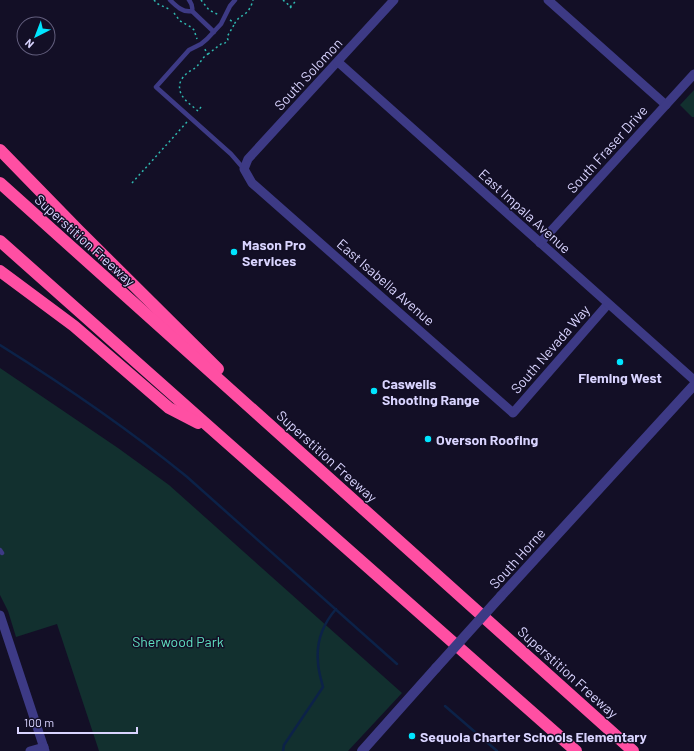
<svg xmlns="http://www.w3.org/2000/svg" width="694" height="751" font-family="Barlow,sans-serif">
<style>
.green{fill:#12302f}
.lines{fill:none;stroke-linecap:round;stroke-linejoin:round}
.stream{stroke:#0c2248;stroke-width:2.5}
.path{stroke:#2fb8b0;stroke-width:1.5;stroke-dasharray:2 3;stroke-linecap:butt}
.service{stroke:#3d3a85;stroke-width:4.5}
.minor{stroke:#3d3a85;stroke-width:9}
.tertiary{stroke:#3d3a85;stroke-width:10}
.motorway{stroke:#ff4fa3;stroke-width:12}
.tertiary-bridge{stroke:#3d3a85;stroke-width:10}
.poi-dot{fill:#00e5ff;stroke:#130f26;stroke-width:1.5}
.labels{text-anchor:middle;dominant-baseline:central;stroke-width:3;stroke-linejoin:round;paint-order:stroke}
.street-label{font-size:14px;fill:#d9d4ff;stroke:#130f26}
.poi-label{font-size:14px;font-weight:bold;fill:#d9d4ff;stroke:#130f26;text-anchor:start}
.park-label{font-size:14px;fill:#5fe0c0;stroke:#130f26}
</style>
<rect width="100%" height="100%" fill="#130f26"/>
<g class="green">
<polygon points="694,90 694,117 692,117 680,105"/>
<polygon points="0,368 118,448 169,485 402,693 348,751 99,751 57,624 16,637 8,611 0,595"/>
</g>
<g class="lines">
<g class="stream">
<path d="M0,345C64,385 127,428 186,476L397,664"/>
<polyline points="445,706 497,751"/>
<path d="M283,751L284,745L323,687C321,679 318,670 318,662C316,642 323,624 336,609"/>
</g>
<g class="path">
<polyline points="154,0 158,4 171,10"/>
<polyline points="201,0 209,10 219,15"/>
<polyline points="283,0 291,7 289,10"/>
<polyline points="290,7 297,0"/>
<polyline points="174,13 180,21 191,27 194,30 197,39"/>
<path d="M230,20L235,23C238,17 243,16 247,12C250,9 252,4 253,0"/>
<polyline points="208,54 221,44 224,44 228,40 227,37 235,23"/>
<path d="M201,107L198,111C189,103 177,96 180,83C181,80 183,77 185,75C188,72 192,70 195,68C201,63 202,57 208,54L204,48"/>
<polyline points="132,183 187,122"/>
</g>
<g class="service">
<path d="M170,0C176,6 183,13 192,11C193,7 192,4 189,0"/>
<polyline points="235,0 230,6 221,24 207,39 201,44 189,50 156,87 231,154 244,169"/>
<polyline points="192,11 214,32"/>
<polyline points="0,550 2,553"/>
</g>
<g class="minor">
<polyline points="394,0 248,159 244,169 252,183 513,413 608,304"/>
<polyline points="548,0 666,105"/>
<polyline points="338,62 694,380"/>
<polyline points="540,243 694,74"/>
<polyline points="0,615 45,751"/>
<polyline points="30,751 44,747"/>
</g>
<g class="tertiary">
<polyline points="501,596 694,385"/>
<polyline points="362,751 436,668"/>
</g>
<g class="motorway">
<polyline points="0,150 78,230 218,369"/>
<polyline points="0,183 633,751"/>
<polyline points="0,241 215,432 576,751"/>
<polyline points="0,271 74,326 169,408 198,423"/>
</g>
<polyline class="tertiary-bridge" points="436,668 501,596"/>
</g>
<g class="poi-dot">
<circle cx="234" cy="252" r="4"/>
<circle cx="620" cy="362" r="4"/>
<circle cx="374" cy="391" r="4"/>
<circle cx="428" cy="439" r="4"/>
<circle cx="412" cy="736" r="4"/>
</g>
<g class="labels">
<g class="street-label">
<text transform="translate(308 74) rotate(-47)">South Solomon</text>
<text transform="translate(607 149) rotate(-48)">South Fraser Drive</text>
<text transform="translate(525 211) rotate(42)">East Impala Avenue</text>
<text transform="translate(85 240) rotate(42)">Superstition Freeway</text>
<text transform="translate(386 282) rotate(41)">East Isabella Avenue</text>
<text transform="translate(550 349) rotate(-49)">South Nevada Way</text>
<text transform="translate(327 456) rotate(42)">Superstition Freeway</text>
<text transform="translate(517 558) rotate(-48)">South Horne</text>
<text transform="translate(568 672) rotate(42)">Superstition Freeway</text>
</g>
<g class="poi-label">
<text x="242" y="244">Mason Pro<tspan x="242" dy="16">Services</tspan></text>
<text x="620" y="377" text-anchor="middle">Fleming West</text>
<text x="382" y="383">Caswells<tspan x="382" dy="16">Shooting Range</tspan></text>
<text x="436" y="439">Overson Roofing</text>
<text x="420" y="736">Sequoia Charter Schools Elementary</text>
</g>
<g class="park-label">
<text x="178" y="641">Sherwood Park</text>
</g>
</g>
<g transform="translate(36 36) rotate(222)"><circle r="19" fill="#130f26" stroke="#625e7d"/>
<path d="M0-3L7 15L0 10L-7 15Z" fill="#00e5ff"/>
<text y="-6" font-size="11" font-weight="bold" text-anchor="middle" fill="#d9d4ff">N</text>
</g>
<path d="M18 727v6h119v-6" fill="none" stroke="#d9d4ff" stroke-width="2"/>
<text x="24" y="727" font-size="12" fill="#d9d4ff" stroke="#130f26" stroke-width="3" paint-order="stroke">100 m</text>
</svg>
